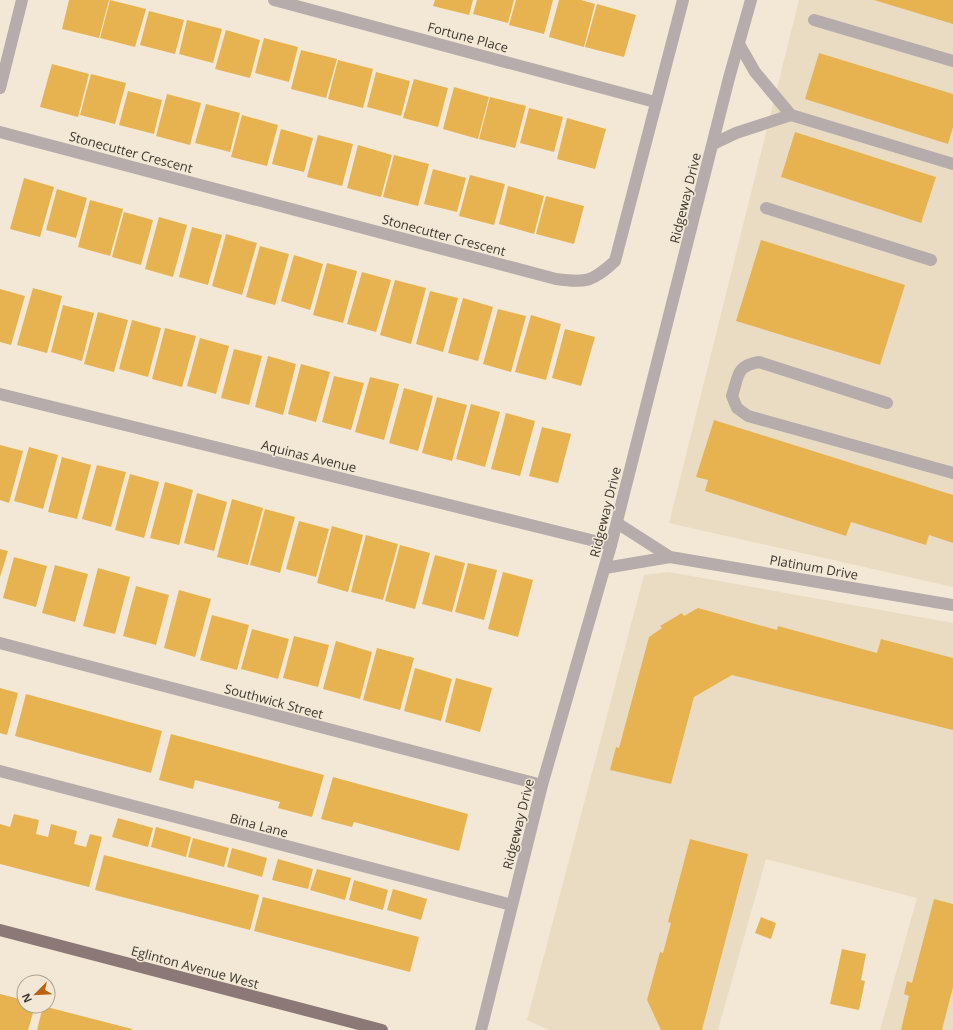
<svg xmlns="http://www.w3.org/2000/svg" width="953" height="1030" font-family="'Open Sans',sans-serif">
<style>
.built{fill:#eadcc3}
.building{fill:#e7b351}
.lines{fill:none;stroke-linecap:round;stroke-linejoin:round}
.minor{stroke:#b6acab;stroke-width:12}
.major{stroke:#8b7877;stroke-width:12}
.labels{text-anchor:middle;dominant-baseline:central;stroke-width:3;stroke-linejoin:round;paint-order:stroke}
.street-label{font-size:13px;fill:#3d3831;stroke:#f3e8d5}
</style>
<rect width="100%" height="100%" fill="#f3e8d5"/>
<g class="built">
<polygon points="799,0 953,0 953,587 669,523"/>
<polygon points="669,572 953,623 953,1030 880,1030 917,898 766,859 718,1030 548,1030 527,1020 644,575"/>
</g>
<g class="building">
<polygon points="69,0 109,0 99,38 62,29"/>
<polygon points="110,0 146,9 135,47 100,38"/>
<polygon points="435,0 473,0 469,15 433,6"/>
<polygon points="477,0 514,0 508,23 473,14"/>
<polygon points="516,0 553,0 544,34 509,25"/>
<polygon points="559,0 581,0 595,4 584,47 549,37"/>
<polygon points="874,0 953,0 953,24"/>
<polygon points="597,4 636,15 624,57 585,47"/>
<polygon points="149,11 184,20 175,54 140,45"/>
<polygon points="187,20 222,29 213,63 179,54"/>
<polygon points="226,30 260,40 250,78 215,69"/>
<polygon points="264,38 298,47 289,82 255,73"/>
<polygon points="301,50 337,59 326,98 291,89"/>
<polygon points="819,53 953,94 953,127 948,144 805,99"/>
<polygon points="338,60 373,69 363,108 328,99"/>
<polygon points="52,64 89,74 78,117 40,107"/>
<polygon points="376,72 410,81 401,116 367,107"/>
<polygon points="91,74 126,83 115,124 80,115"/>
<polygon points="414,79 448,88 438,127 403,118"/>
<polygon points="454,87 489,97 478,139 443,129"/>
<polygon points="128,91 162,100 154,134 119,125"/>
<polygon points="167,94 201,103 190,145 156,136"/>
<polygon points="490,97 526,106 515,148 479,139"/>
<polygon points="206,104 240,113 230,152 195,143"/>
<polygon points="529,108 563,117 554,152 520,143"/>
<polygon points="242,115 278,125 267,166 231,157"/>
<polygon points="567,118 606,129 595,169 557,159"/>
<polygon points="281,129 313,138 304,172 272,164"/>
<polygon points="795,132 936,177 921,223 781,177"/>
<polygon points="318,135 353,144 342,186 307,177"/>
<polygon points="358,145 392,155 381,197 347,188"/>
<polygon points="394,155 429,164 418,206 383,197"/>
<polygon points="433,169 466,178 457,212 424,204"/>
<polygon points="470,175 505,184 494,225 459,216"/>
<polygon points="24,178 54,187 40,237 10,229"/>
<polygon points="508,186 544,196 534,234 499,224"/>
<polygon points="57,189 87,198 76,238 46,230"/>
<polygon points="546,196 584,206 574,244 536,234"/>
<polygon points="90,200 123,209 110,256 78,247"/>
<polygon points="124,212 153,220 141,265 112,257"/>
<polygon points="159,217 187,225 173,277 145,269"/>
<polygon points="192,227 222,235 208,285 179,277"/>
<polygon points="226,234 257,243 242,295 212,286"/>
<polygon points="761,240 905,285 880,365 736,321"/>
<polygon points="260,246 289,254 275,305 246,297"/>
<polygon points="294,255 323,264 310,310 281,301"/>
<polygon points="327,263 357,271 343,323 313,315"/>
<polygon points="362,272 391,280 376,332 347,324"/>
<polygon points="395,280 426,288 411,344 380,335"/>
<polygon points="33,288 62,296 47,353 17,345"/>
<polygon points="0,289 25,296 11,345 0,342"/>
<polygon points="430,291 458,298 443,352 416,344"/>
<polygon points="463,298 493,307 478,361 448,353"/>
<polygon points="63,305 94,313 82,361 51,352"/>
<polygon points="498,309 526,316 511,372 483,364"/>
<polygon points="98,312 128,320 114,372 84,364"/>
<polygon points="531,315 561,324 546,380 515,372"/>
<polygon points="132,320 161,328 148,377 119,369"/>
<polygon points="165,328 196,336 182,387 152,379"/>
<polygon points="565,329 595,337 581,386 552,378"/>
<polygon points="200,338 229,346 216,394 187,386"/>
<polygon points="234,349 262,356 249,405 221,398"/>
<polygon points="268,356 296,364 283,415 255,407"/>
<polygon points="301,364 330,372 316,422 288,414"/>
<polygon points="334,376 364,383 351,430 322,422"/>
<polygon points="370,377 399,384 384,440 355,432"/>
<polygon points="404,388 433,396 418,451 389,443"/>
<polygon points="437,397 467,405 452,461 422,453"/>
<polygon points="471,404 500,412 485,467 456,459"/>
<polygon points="506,413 535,421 520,476 491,469"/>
<polygon points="714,420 953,495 953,543 929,535 926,545 851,522 846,536 705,491 708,480 696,477"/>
<polygon points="542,427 571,434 558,483 529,476"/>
<polygon points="0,445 23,451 9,503 0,500"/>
<polygon points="29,447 58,455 43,509 14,501"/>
<polygon points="62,457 91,465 77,519 48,512"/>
<polygon points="97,465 126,472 111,527 82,519"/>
<polygon points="130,474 159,482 144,538 115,530"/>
<polygon points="165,482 193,490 179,545 150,538"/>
<polygon points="197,493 227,502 214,551 184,543"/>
<polygon points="232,499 263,508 248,565 217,557"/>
<polygon points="265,509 295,517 280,573 250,565"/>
<polygon points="299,521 329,529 316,577 286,569"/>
<polygon points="332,526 363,535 348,592 317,583"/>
<polygon points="366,535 398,544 383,600 351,592"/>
<polygon points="400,545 430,553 415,609 385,601"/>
<polygon points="0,549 8,551 0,577"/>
<polygon points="435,555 465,563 452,612 422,604"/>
<polygon points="14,557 47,566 36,607 3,598"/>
<polygon points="468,563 497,570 484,620 455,612"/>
<polygon points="55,565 88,574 75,622 42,613"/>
<polygon points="98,568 130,577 115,634 83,626"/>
<polygon points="503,572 533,580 518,637 488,629"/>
<polygon points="136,586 169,595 156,645 123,636"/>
<polygon points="179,590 211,599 195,657 164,648"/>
<polygon points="698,608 777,630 778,626 877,653 881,639 953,658 953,730 732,675 694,697 671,784 610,770 616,747 619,748 649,637 662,628 660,626 682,613 684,616"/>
<polygon points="212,615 249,625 237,670 200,660"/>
<polygon points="252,629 289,639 278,679 241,669"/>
<polygon points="294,636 329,645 318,687 283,678"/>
<polygon points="336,641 372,652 360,699 323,689"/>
<polygon points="377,648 414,658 400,710 363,700"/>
<polygon points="415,668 452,679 441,721 404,711"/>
<polygon points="456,678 492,688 480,732 445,722"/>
<polygon points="0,688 18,693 7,735 0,733"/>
<polygon points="26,694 162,731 151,773 15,736"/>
<polygon points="171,734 324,775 312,817 278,808 280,802 195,780 193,789 159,780"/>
<polygon points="333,777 468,814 459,851 354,822 352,827 321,819"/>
<polygon points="14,814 39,820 36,834 48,837 51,824 77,831 74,844 86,847 90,834 102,837 89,887 0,864 0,824 10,827"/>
<polygon points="118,818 153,828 148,847 112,837"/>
<polygon points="156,827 191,837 186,857 151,847"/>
<polygon points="193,838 229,848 224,867 188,857"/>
<polygon points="690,839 748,854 702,1030 661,1030 647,1000 660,952 663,953 671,923 668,922"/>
<polygon points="232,848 267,858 262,877 227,867"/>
<polygon points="104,855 259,895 250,930 95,890"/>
<polygon points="278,859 313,869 308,889 272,880"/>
<polygon points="317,869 351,878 345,900 310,890"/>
<polygon points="354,880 388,890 383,910 349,900"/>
<polygon points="393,889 427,899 421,920 387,910"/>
<polygon points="263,897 419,937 410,972 254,931"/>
<polygon points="934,899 953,904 953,987 942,1030 901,1030 909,996 904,994 907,981 912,983"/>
<polygon points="761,917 776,923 771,939 755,933"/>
<polygon points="842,949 866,954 861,980 865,981 859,1010 830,1004"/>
<polygon points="0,994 24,1000 24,1006 35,1006 28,1030 0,1030"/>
<polygon points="43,1006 132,1029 132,1030 37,1030"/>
</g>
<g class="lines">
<g class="minor">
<polyline points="274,0 655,102"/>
<polyline points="814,20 953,61"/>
<polyline points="739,44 755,72 791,115 953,164"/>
<polyline points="0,88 22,0"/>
<path d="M0,132L556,279C587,283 592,282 615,261L683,0"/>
<polyline points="713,144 736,133 791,115"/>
<polyline points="766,208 931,260"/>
<polyline points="0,394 611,545"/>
<path d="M887,403L759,362C736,366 739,375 732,396L737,408L748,416L953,473"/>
<polyline points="617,523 670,557"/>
<polyline points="605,568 670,557 953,605"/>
<polyline points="0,643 542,785"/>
<polyline points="0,771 512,905"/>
<polyline points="481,1030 542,785 611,545 729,78 751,0"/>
</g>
<polyline class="major" points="0,930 382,1030"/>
</g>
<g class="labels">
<g class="street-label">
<text transform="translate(468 37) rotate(15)">Fortune Place</text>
<text transform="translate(131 152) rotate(15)">Stonecutter Crescent</text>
<text transform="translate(685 198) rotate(-76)">Ridgeway Drive</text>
<text transform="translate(444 235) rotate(15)">Stonecutter Crescent</text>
<text transform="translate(309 456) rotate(14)">Aquinas Avenue</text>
<text transform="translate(605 512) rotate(-76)">Ridgeway Drive</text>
<text transform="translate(814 567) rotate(10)">Platinum Drive</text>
<text transform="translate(274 701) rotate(15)">Southwick Street</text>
<text transform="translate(518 824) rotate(-76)">Ridgeway Drive</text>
<text transform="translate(259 825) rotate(15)">Bina Lane</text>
<text transform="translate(195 967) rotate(15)">Eglinton Avenue West</text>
</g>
</g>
<g transform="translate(36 994) rotate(246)"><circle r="19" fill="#f3e8d5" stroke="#aaa293"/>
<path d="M0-3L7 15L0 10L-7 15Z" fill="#be610f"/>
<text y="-6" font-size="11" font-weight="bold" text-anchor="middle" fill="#3d3831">N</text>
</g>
</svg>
